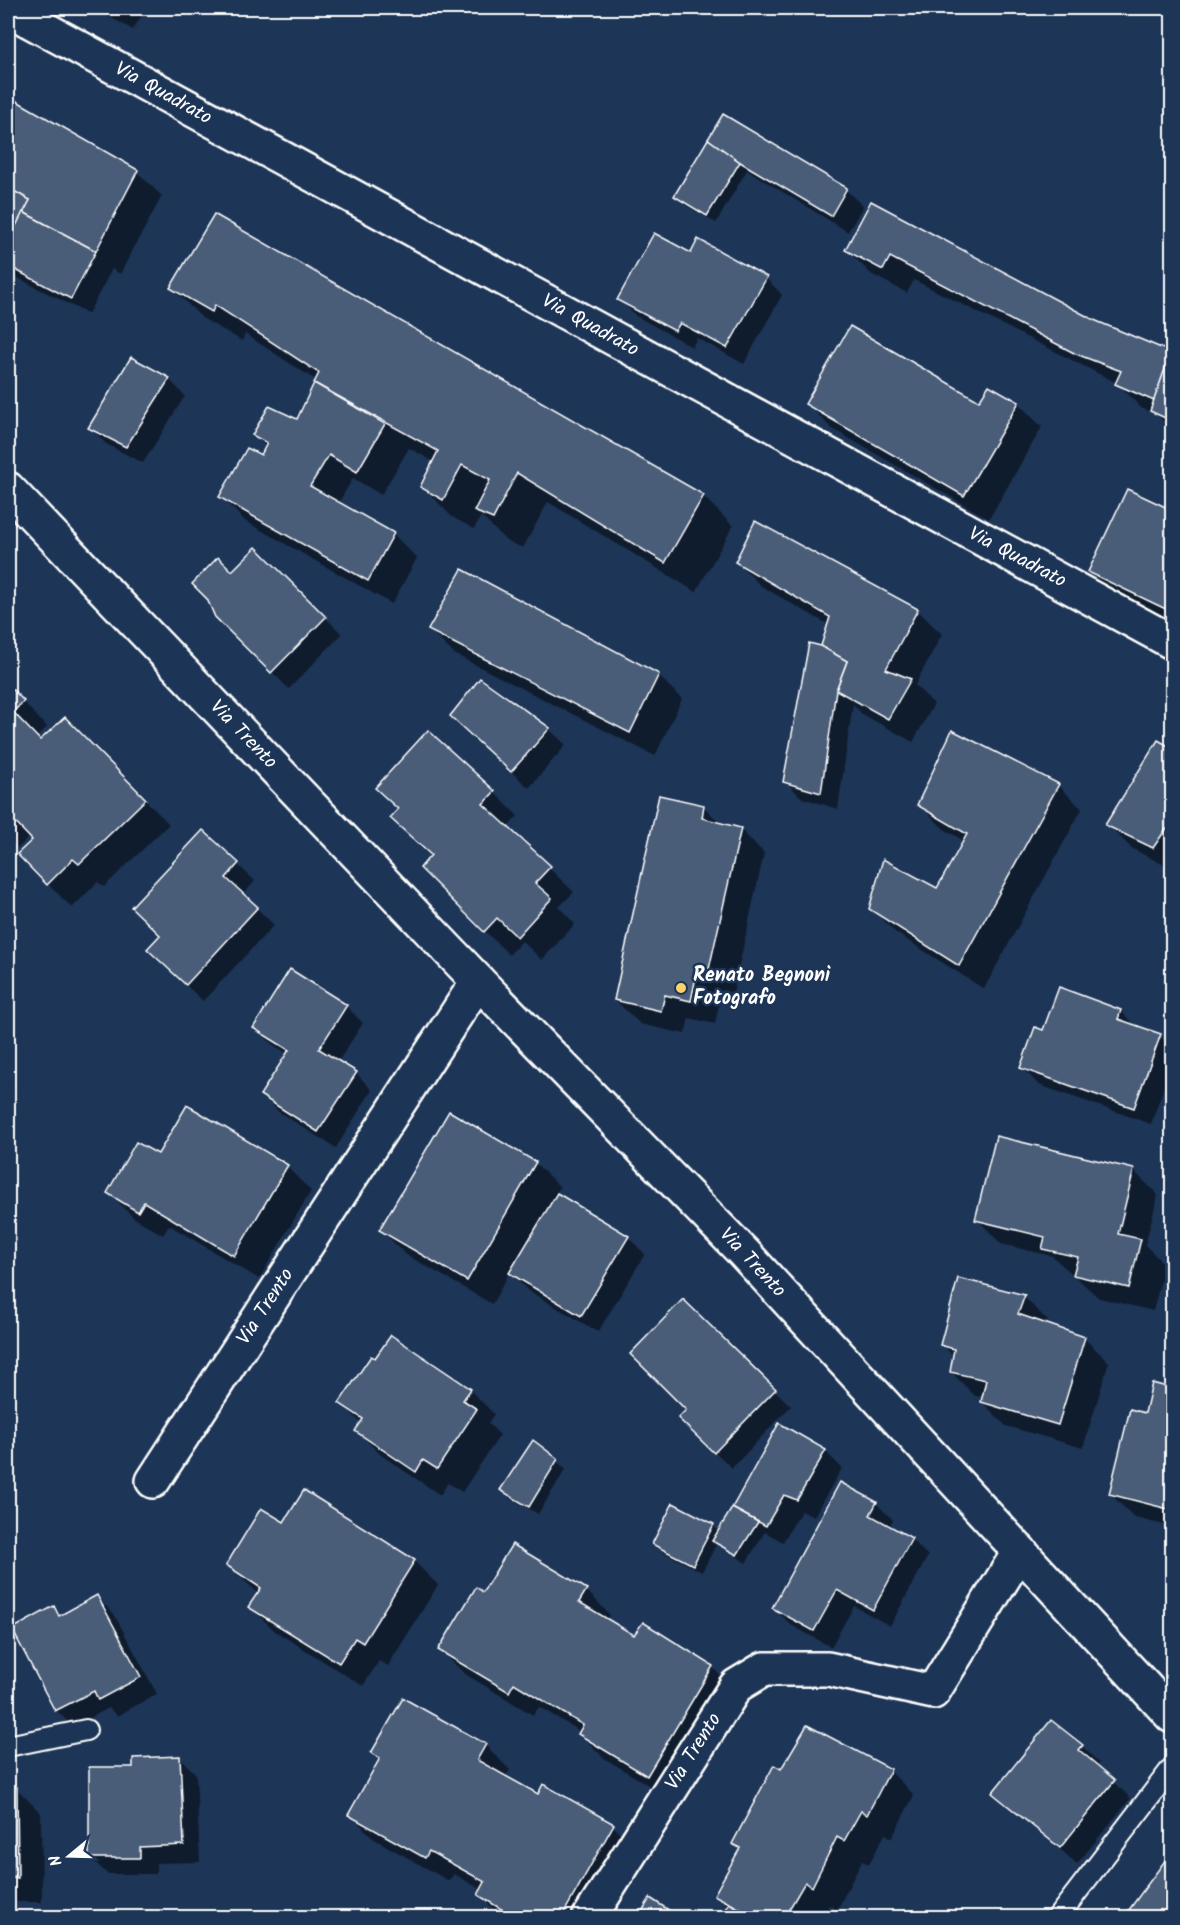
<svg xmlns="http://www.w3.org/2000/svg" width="1180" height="1925" font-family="Kalam,sans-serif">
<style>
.shadow{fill:#0007;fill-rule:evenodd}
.building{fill:#4a5d79;stroke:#fff;stroke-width:1.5}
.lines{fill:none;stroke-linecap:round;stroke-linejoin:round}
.service-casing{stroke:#fff;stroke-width:24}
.minor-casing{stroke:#fff;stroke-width:38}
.tertiary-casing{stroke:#fff;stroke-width:38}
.service{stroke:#1d3557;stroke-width:20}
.minor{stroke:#1d3557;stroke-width:33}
.tertiary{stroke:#1d3557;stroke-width:33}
.poi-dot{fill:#ffd166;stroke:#1d3557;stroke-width:2}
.labels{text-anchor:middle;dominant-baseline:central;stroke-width:5;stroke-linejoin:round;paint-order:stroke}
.street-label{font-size:20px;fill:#fff;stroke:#1d3557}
.poi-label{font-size:20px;font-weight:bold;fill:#fff;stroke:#1d3557;text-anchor:start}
</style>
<rect width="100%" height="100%" fill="#1d3557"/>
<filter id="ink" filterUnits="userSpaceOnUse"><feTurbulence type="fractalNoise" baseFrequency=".0167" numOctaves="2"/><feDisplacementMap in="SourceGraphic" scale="12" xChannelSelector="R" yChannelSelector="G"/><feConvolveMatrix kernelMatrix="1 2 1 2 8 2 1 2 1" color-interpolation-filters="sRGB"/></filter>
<g filter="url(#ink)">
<g class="shadow">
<polygon points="94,8 146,8 133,30"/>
<polygon points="8,97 137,172 162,196 120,274 112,269 88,314 16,277 8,268"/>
<polygon points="723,116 846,190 863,206 848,232 747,170 716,223 684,204 676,196"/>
<polygon points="872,203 1094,322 1172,354 1172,429 1156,414 1141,408 1117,383 914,280 907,293 871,274 847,250"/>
<polygon points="214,216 703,496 733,526 696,592 548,502 523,548 506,541 481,516 474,529 452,517 422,486 434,462 409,448 381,495 353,478 338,504 393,534 417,558 392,604 245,521 221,497 262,457 266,447 254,435 297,421 317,381 245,334 242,341 202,318 172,288"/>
<polygon points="691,255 766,278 782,295 744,364 697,338 692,347 636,316 619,299"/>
<polygon points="169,379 185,396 143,463 106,444 90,427"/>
<polygon points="807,403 1018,403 1042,427 989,519 831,428"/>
<polygon points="1127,491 1172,512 1172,624 1114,596 1090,572"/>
<polygon points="256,549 342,634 289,689 217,617 232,573"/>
<polygon points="737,562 917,610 942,634 915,685 934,704 913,742 862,714 853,704 838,809 802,798 785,781 829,625 761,586"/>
<polygon points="430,630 658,675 682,699 655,756 454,654"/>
<polygon points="8,686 47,727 36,738 40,742 89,743 169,824 104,887 98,882 72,908 48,884 34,840 30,836 18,848 8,837"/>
<polygon points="549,729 566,745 529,788 469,733"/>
<polygon points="1158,742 1172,750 1172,869 1131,848 1107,824"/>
<polygon points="1058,785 1082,809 984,989 896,933 871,908 937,890 964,841 944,829 919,804"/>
<polygon points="494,792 518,816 507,828 574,892 559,907 575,924 542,960 522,941 509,955 422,868 432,856 392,818"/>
<polygon points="703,806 721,824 740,829 764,853 733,993 722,990 715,1024 689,1018 685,1034 640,1024 615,1000"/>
<polygon points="203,832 255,881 243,895 274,925 203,1001 165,966 162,936"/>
<polygon points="346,1006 363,1023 338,1062 356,1073 372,1090 336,1148 279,1112 262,1095 288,1054 272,1044 255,1028"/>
<polygon points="1121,1011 1137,1028 1160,1036 1172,1048 1172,1064 1151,1124 1039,1085 1022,1068 1044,1032"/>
<polygon points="8,1056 16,1097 8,1099"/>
<polygon points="997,1137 1134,1171 1158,1195 1145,1245 1165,1265 1153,1311 1099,1298 1052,1256 1001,1244 977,1219"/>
<polygon points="158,1156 287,1167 311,1191 259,1279 169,1225 163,1235 133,1217 109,1193"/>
<polygon points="535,1163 560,1187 556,1194 628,1237 645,1254 598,1332 527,1290 510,1272 492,1304 405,1254 381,1230"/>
<polygon points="1024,1297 1048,1321 1047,1325 1084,1338 1109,1362 1083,1448 1006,1426 982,1402 983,1397 975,1396 951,1372 954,1357 942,1344"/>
<polygon points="683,1301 791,1406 732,1468 697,1435 688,1410"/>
<polygon points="1172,1373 1172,1527 1135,1518 1110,1494 1146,1415 1169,1389"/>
<polygon points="470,1390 494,1414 488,1423 500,1435 462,1492 448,1483 440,1495 381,1455 357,1431 362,1424 341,1403"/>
<polygon points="780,1426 825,1451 842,1468 814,1516 801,1511 783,1542 765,1532 746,1563 717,1543 702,1572 663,1552 654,1544 713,1525 719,1532"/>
<polygon points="533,1442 566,1469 538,1514 510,1498 501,1489"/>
<path d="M876,1503L893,1520L889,1527L911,1539L928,1556L890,1626L854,1606L831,1647L791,1625L774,1608ZM873,1507H876L868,1522Z"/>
<polygon points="285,1524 414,1561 438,1585 388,1666 379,1661 363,1686 275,1631 250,1607 259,1594 227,1565"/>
<polygon points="586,1590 610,1615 607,1620 635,1637 712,1667 736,1691 671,1799 604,1758 580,1734 581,1732 539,1707 533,1715 465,1674 440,1650"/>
<polygon points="97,1597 114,1614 157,1694 117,1716 109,1708 73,1727 56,1710 54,1608 62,1616"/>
<polygon points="403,1700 485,1745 510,1770 505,1777 538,1796 613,1826 637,1850 599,1918 502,1918 480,1895 482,1890 454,1874 449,1881 374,1839 350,1814 381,1760 373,1753"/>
<polygon points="1052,1722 1082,1746 1099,1763 1096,1767 1131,1798 1077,1864 994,1792"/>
<polygon points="179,1757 196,1774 200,1862 156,1863 156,1874 107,1874 90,1857 134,1769"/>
<polygon points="782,1771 890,1771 914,1795 892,1838 885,1834 869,1864 862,1861 837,1910 829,1905 822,1918 723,1918 729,1907 716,1894 741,1851 733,1843"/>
<polygon points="8,1789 17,1789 41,1813 42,1902 8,1902"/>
<polygon points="1172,1853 1172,1918 1125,1918"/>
</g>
<g class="building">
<polygon points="8,96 138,170 96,251 23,212 30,200 8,188"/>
<polygon points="723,114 847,188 831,216 740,162 708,139"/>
<polygon points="708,139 740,162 707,216 674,196"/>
<polygon points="8,188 30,200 8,242"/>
<polygon points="871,201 1094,320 1171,352 1154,401 1115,384 1121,371 1076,354 890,257 883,270 845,250"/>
<polygon points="23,212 96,251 71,299 8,266 8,242"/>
<polygon points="214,214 704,495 665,563 517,473 493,519 474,511 490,480 462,465 443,500 420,487 438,451 314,383 319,373 215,305 212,312 170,288"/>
<polygon points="654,233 691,253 698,239 767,277 727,348 680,323 675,331 617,300"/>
<polygon points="850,326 979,401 989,385 1019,402 964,496 805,404"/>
<polygon points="1171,352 1172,352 1172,421 1150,411"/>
<polygon points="131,357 170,378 126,447 88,428"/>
<polygon points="314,383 385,424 357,472 329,455 310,486 394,533 368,581 219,497 247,448 261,455 267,443 252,435 269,406 297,419"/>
<polygon points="1127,489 1172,510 1172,612 1088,572"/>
<polygon points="755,521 918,609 886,669 911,679 888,719 836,690 847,661 821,646 830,617 735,562"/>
<polygon points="256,547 326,617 271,673 215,617 207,599 192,584 218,557 232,571"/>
<polygon points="462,569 659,674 630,733 428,630"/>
<polygon points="809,643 821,646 847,661 836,690 821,793 783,782"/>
<polygon points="480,678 550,728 511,772 450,716"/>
<polygon points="8,685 24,701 13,712 40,740 65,717 146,799 79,864 73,859 47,885 17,854 32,840 8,815"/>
<polygon points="428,730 495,791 483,804 551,866 535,883 552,898 517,937 497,918 484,932 420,868 431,855 390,818 398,809 375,788"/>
<polygon points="952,730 1059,784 959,966 869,909 883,859 937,888 967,834 917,805"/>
<polygon points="1158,740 1172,748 1172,833 1166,829 1153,848 1105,825"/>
<polygon points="659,795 704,805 702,818 741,828 709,969 698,967 691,1001 665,995 661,1011 614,1000"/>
<polygon points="203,830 239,863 226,878 258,907 186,985 147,949 160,935 131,907"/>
<polygon points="290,969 347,1005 319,1049 357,1072 318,1132 260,1095 289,1050 253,1028"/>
<polygon points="1059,987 1121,1010 1118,1019 1161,1034 1134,1108 1020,1068 1035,1027 1043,1030"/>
<polygon points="187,1105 288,1165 234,1256 144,1202 138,1212 107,1193 136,1142 158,1154"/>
<polygon points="449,1111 536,1162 467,1281 379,1230"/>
<polygon points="996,1136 1134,1169 1118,1234 1141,1239 1129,1288 1073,1275 1078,1257 1042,1249 1045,1237 975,1220"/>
<polygon points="557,1193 629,1236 581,1316 509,1273"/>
<polygon points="958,1278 1025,1295 1018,1314 1085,1337 1058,1425 981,1402 986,1380 950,1372 954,1349 940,1345"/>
<polygon points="683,1299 776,1389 714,1453 678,1418 686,1410 630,1354"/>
<polygon points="391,1335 471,1389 463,1400 477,1409 437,1469 423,1460 416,1472 355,1431 363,1419 339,1403 371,1356 375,1358"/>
<polygon points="1172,1370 1172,1510 1109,1494 1130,1409 1145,1413 1152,1383 1167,1387"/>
<polygon points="779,1423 826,1450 797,1500 784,1495 766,1526 732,1508"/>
<polygon points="533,1440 558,1459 529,1507 500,1490"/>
<polygon points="840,1482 877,1502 870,1515 912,1538 873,1610 837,1590 814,1631 772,1608"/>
<polygon points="304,1490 415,1560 363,1643 355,1638 339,1663 248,1607 261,1588 226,1565 261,1508 284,1522"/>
<polygon points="673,1503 714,1524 693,1565 652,1544"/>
<polygon points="732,1508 758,1522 737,1555 712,1541"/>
<polygon points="512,1544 587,1589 579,1602 634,1635 643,1622 713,1666 647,1776 578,1734 583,1725 514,1683 509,1692 438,1650 476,1587 483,1592"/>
<polygon points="97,1595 141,1677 98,1700 94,1691 55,1711 12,1629 54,1606 59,1616"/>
<polygon points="403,1698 486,1744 477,1760 538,1794 543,1784 614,1824 561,1918 516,1918 478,1895 485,1882 429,1851 425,1858 348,1815 380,1758 371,1753"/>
<polygon points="1051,1720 1083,1745 1079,1750 1115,1780 1060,1848 992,1793"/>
<polygon points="807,1725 891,1769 867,1815 861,1811 844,1841 837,1837 812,1887 805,1882 784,1918 757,1918 714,1895 740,1848 732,1844 774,1765 781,1769"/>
<polygon points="180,1756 184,1845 140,1847 140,1858 89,1858 89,1767 133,1767 133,1758"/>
<polygon points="8,1787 17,1787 18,1878 8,1878"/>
<polygon points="1172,1851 1172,1918 1123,1918"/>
<polygon points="650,1898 681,1918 638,1918"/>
<polygon points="729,1903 757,1918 722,1918"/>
</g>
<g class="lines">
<defs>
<g id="service">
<polyline points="8,1746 86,1730"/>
<polyline points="1057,1918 1172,1768"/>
</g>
<g id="minor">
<polyline points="153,1481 478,981"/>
<polyline points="589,1918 736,1686 764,1669 828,1669 933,1692 1020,1551"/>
</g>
<g id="tertiary">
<polyline points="8,9 1172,642"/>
<polyline points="8,489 478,981 744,1253 1172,1716"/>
</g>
</defs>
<use href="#service" class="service-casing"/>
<use href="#minor" class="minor-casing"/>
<use href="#tertiary" class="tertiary-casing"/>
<use href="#service" class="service"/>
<use href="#minor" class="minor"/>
<use href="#tertiary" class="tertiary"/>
</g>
</g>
<circle class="poi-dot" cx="681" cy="988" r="6"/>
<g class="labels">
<g class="street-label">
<text transform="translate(163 94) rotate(29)">Via Quadrato</text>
<text transform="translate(590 326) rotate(29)">Via Quadrato</text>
<text transform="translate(1017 558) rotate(28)">Via Quadrato</text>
<text transform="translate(243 735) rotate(46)">Via Trento</text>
<text transform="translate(752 1263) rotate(47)">Via Trento</text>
<text transform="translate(266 1307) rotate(-57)">Via Trento</text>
<text transform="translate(694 1752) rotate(-58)">Via Trento</text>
</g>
<g class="poi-label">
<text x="693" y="976">Renato Begnoni<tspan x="693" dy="23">Fotografo</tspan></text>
</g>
</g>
<rect width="1180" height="1925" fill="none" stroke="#1d3557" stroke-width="30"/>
<rect x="15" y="15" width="1150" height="1895" fill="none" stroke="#fff" stroke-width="2" filter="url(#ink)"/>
<g transform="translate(69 1856) rotate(251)" stroke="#1d3557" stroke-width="4.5" paint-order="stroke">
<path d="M0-4.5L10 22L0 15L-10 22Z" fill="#ffffff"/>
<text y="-9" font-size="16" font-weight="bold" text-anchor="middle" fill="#ffffff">N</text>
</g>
</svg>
